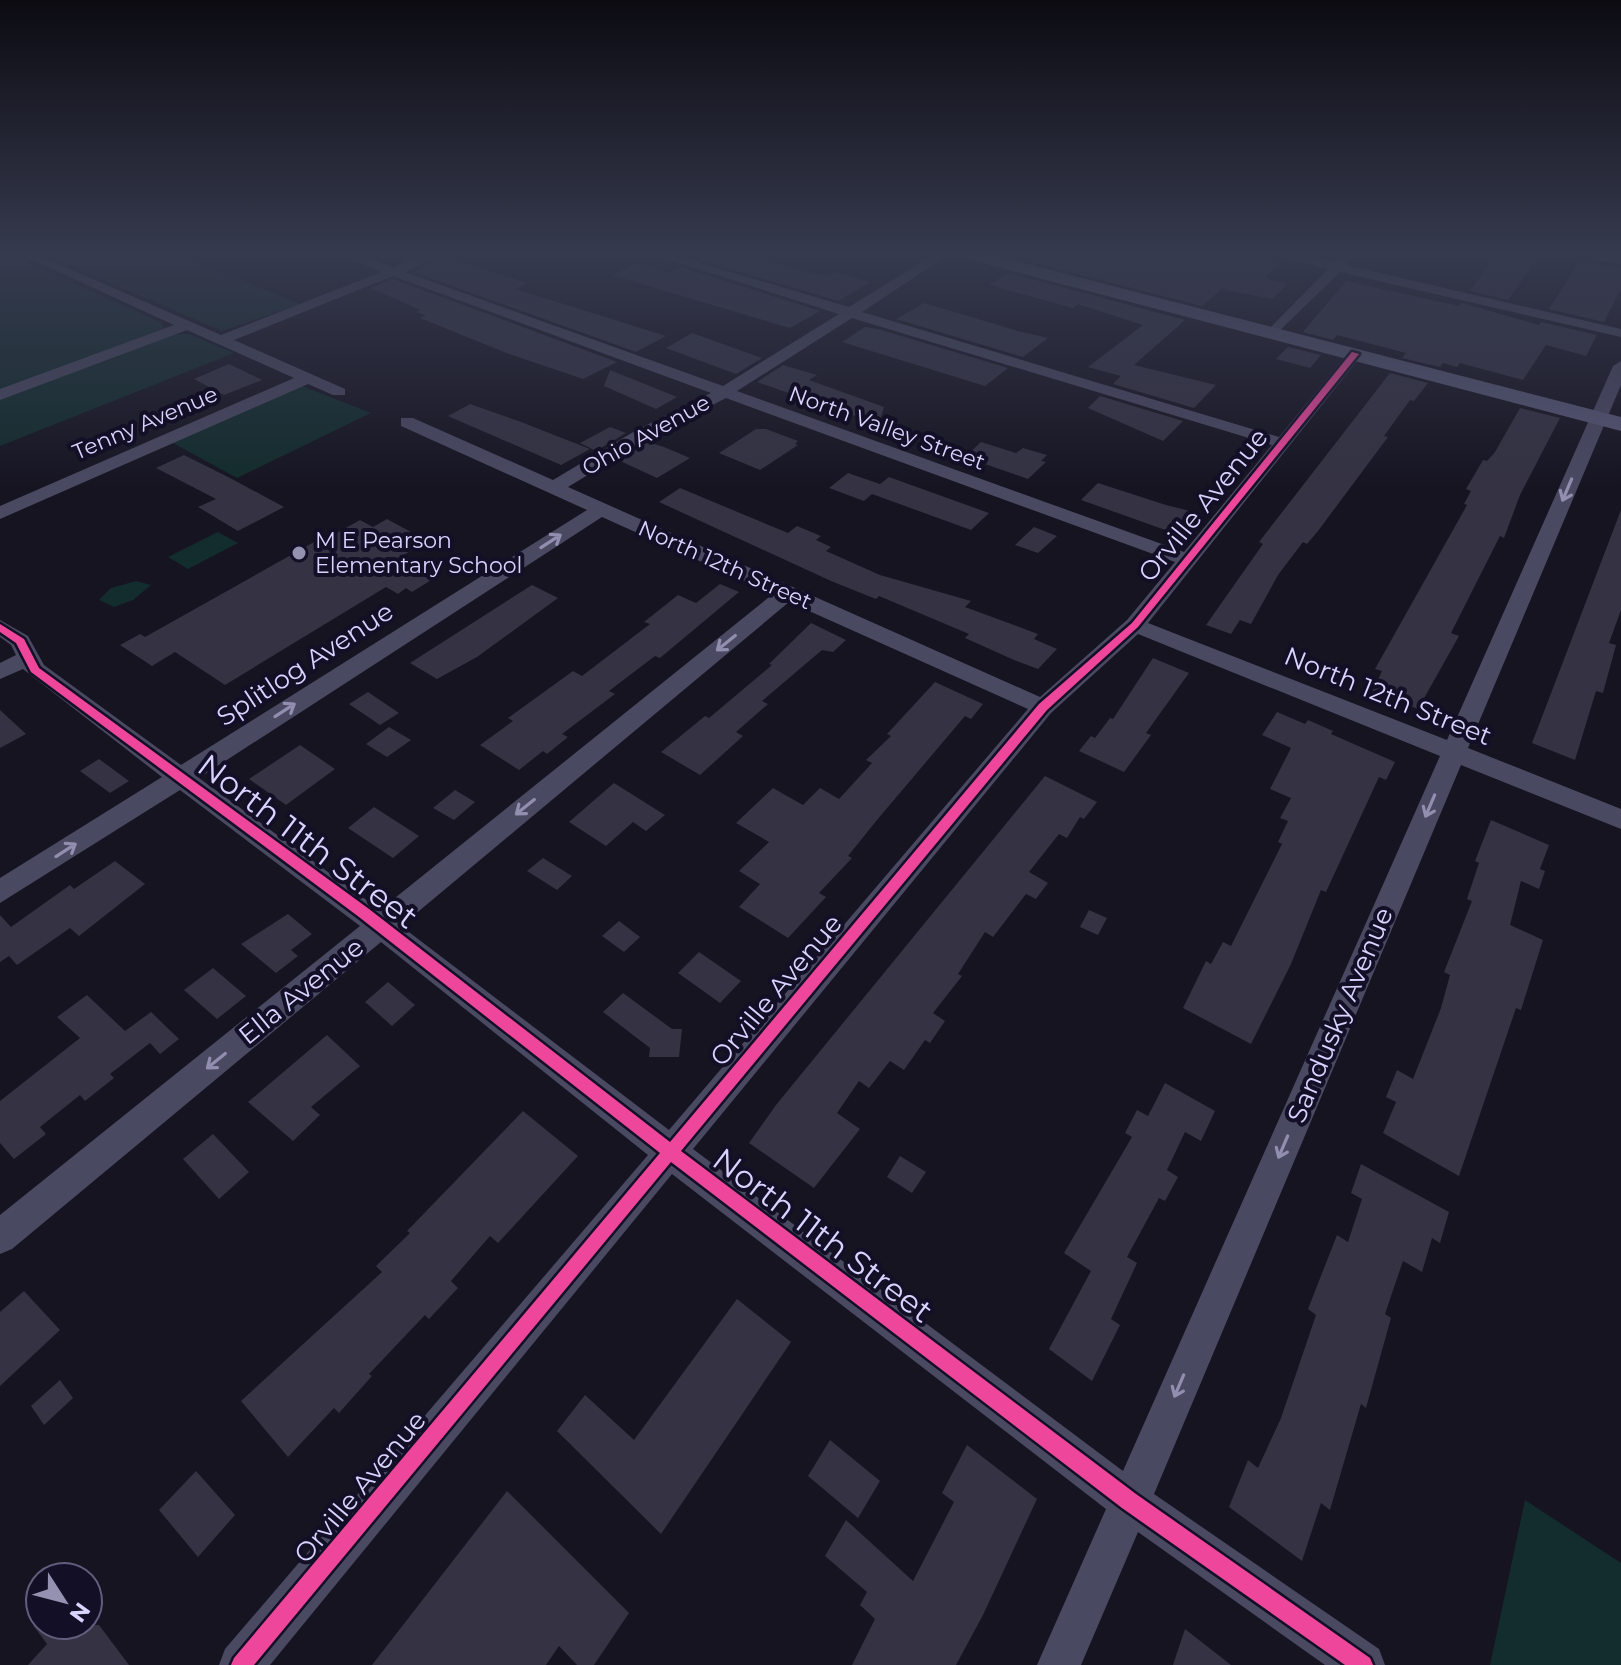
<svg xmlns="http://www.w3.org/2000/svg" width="1621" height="1665" font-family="Montserrat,sans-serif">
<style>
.green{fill:#132c2d}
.building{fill:#343243}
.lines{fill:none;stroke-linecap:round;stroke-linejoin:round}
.street{fill:#4a4962;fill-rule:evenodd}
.secondary{fill:#575674;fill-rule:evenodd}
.cycleway-casing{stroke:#130f26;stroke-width:5}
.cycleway{fill:#ed469a;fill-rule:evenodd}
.oneway{stroke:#928eb0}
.poi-dot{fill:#9591b1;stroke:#130f26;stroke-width:3}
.labels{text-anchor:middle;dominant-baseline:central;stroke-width:8;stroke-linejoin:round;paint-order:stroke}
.far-street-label{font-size:22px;fill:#d9d4ff;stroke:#130f26}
.far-poi-label{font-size:22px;fill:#d9d4ff;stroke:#130f26;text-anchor:start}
.street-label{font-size:26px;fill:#d9d4ff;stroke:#130f26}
.near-street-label{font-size:32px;fill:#d9d4ff;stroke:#130f26}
</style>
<rect width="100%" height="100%" fill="#161421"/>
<g class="green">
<polygon points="11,255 162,323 163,329 0,392 0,256"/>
<polygon points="46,255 178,255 300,304 222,331"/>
<polygon points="173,334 188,334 234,353 0,446 0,399"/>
<polygon points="302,386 371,413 237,478 173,443"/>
<polygon points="218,532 238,543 188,569 168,557"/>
<polygon points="136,581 151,585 133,600 114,607 99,600 111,588"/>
<polygon points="1525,1500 1621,1563 1621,1665 1490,1665"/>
</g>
<g class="building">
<polygon points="706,255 745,255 806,272 827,276 835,272 870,282 838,301 697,259"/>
<polygon points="1037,255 1237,255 1279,264 1264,278 1288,284 1272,299 1222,289 1202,306 1027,261"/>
<polygon points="1515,256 1536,260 1508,300 1470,291 1493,259 1510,263"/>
<polygon points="443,257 528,283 515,289 666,336 636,352 413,272"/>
<polygon points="1580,261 1621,269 1621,289 1604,322 1549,309"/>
<polygon points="637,263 668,273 681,267 820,311 790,328 612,275"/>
<polygon points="1008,273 1185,320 1134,365 1216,385 1194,408 1113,384 1121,376 1088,367 1143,325 1078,304 1073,308 989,285"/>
<polygon points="393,279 617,362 583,379 509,354 420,318 426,315 416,312 421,310 370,288"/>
<polygon points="1346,281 1459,306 1461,303 1539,325 1541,322 1597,335 1586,356 1546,345 1523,380 1460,363 1457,367 1443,363 1440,367 1402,358 1406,353 1337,335 1333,340 1303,332"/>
<polygon points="924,303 1018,331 1048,338 1023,357 896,319"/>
<polygon points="865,327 878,329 1008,368 985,386 842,342"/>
<polygon points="692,333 762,358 736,374 666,348"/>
<polygon points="1288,347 1321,355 1310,368 1276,359"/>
<polygon points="229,364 262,380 224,395 194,379"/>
<polygon points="783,365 817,375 809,380 884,407 879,424 757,382"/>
<polygon points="610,370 677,397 656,409 604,386"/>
<polygon points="1390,373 1428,383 1414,401 1410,400 1384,436 1388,437 1318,531 1307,544 1303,542 1278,575 1251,624 1240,620 1231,634 1206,625 1263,544 1259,542"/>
<polygon points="1100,396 1183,421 1163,441 1088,408"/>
<polygon points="470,404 521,422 590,449 561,465 448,416"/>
<polygon points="1520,408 1560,418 1520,495 1504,538 1500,536 1451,633 1459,636 1418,709 1372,692 1382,671 1375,669 1467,505 1464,504 1471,491 1466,489 1483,460 1487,461 1495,452"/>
<polygon points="610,427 626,433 596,451 580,443"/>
<polygon points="756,429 766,429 798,441 795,444 798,445 760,470 719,453"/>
<polygon points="648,442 664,447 690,458 657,478 618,460"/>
<polygon points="981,442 1016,453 1023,448 1047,455 1041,461 1046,462 1028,479 965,457"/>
<polygon points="184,455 232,479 284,507 238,531 198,507 216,499 156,468"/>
<polygon points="848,473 880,484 889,477 989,513 971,530 872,494 864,501 829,488"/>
<polygon points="1098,483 1166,505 1190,511 1171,532 1081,500"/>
<polygon points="680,488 788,533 797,526 821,536 816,540 831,547 826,551 880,575 971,601 965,607 1038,634 1034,639 1057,649 1038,669 1014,660 965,638 969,634 879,596 876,599 831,581 659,502"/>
<polygon points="1621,510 1621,610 1609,643 1616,645 1603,693 1596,691 1575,760 1532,743"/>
<polygon points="387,519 411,532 397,540 414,549 400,557 436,577 412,592 406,588 398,594 386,587 225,685 175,652 152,666 120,645 140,634 145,637 323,537 326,539 360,520 373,527"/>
<polygon points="1034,527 1057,536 1038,553 1015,545"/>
<polygon points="720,584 739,592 660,658 655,656 609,691 615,694 562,734 568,737 547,754 543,751 519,770 480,745 513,721 508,718 573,671 582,676 650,624 644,622 678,595 696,603"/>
<polygon points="532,585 558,598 477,657 437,679 410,663"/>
<polygon points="811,623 846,640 833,652 822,650 762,701 768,704 736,732 743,736 700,775 661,752 705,716 709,718 772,665 769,664"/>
<polygon points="1153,658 1189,673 1146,733 1151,735 1124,772 1079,751 1091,736 1095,738 1110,718 1113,719"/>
<polygon points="935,682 983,704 971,719 965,716 877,820 848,856 852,858 819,893 826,897 788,938 739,907 760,884 739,871 769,842 736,823 773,788 803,805 820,788 839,799 872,763 866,760 891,736 887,734"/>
<polygon points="368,692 399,713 380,725 349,704"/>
<polygon points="0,710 26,734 0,748"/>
<polygon points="1277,712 1305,724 1308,720 1333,731 1331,734 1395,762 1386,780 1379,777 1326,892 1321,890 1291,964 1251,1044 1183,1008 1206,961 1211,964 1223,942 1231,946 1282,844 1278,842 1288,821 1280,818 1291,798 1270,789 1291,748 1262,735"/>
<polygon points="389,727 411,740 387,757 366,744"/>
<polygon points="300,745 335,769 286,805 249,779"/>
<polygon points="99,759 129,781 110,793 80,771"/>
<polygon points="1045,776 1097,802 1084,819 1080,817 1067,838 1059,834 1029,872 1048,883 1036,899 1026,894 993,937 985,932 958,974 962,976 933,1013 945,1021 930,1043 925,1040 904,1070 890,1061 869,1088 859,1081 837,1113 860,1129 814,1188 749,1143 776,1105"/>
<polygon points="614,783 665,815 646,831 633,822 606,846 569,822"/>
<polygon points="455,790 475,802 454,820 433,808"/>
<polygon points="374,807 419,836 393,858 348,828"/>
<polygon points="1491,820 1549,845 1540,869 1545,871 1539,889 1521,881 1510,925 1543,940 1521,1010 1516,1008 1459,1176 1383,1133 1396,1102 1386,1097 1397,1070 1413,1079 1441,1008 1450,975 1444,972 1472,901 1467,899 1479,863 1475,861"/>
<polygon points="543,858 572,876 557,890 527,871"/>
<polygon points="115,861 145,884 79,936 70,928 17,965 9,956 0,962 0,915 11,927 70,885 74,889"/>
<polygon points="1089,910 1107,918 1098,935 1080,927"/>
<polygon points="288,914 312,934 291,950 298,956 276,973 241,944"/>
<polygon points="619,921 640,937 624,952 602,936"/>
<polygon points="699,952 741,981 720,1003 678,973"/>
<polygon points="213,968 246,996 217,1019 184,990"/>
<polygon points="388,982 415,1005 392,1026 365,1002"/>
<polygon points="623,993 672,1029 682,1029 679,1057 649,1057 650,1048 603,1012"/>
<polygon points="87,995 125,1031 151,1012 179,1039 160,1054 150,1043 110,1074 114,1078 85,1101 80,1095 40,1127 46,1134 14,1159 0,1143 0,1101 80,1038 57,1017"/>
<polygon points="327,1035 360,1066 311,1107 320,1115 293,1141 248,1102"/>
<polygon points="1165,1083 1215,1111 1201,1141 1185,1132 1167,1170 1178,1177 1165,1201 1159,1198 1127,1257 1137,1263 1111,1319 1120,1325 1092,1381 1049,1349 1091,1271 1064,1253 1132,1137 1125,1133 1137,1110 1148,1116"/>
<polygon points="523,1111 578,1156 498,1243 490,1236 451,1281 458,1288 429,1319 425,1315 369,1374 372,1376 339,1413 334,1408 288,1457 241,1401 382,1272 376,1266 410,1233 407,1231"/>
<polygon points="213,1134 249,1172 219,1199 183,1159"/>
<polygon points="900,1156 926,1172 912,1193 887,1177"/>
<polygon points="1361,1164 1449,1212 1440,1243 1432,1238 1422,1272 1403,1261 1385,1314 1391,1318 1366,1408 1361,1404 1330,1510 1321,1503 1302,1561 1229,1507 1248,1460 1258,1468 1281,1418 1316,1315 1308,1309 1337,1235 1348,1242 1362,1199 1351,1193"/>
<polygon points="24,1291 60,1330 0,1386 0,1312"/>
<polygon points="737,1299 791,1342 661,1534 557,1431 585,1395 634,1440"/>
<polygon points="60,1380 73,1398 44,1425 31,1406"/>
<polygon points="830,1440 880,1481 858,1518 808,1476"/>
<polygon points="967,1445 1037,1499 983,1615 956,1665 852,1665 875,1619 860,1605 867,1592 825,1556 846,1520 913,1581 954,1502 942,1493"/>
<polygon points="196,1471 235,1515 198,1557 159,1510"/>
<polygon points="507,1491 629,1613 594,1665 577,1665 559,1646 546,1665 372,1665"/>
<polygon points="33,1625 99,1625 129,1665 28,1665 47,1644"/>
<polygon points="1185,1629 1231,1665 1173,1665"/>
</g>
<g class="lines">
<g class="street">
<path d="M22,255H38L221,335L381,272L341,255H359L393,267L424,255H441L405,272L723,386L839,314L654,255H673L849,307L933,255H948L862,312L1279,437L1350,351H1360V357L1148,623L1447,740L1613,366L1621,361V385L1468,748L1621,809V829L1461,765L1154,1494L1379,1649L1385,1665H1325L1138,1532L1081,1665H1037L1106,1509L672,1174L270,1665H219L225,1649L648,1155L381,942L12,1249L0,1254V1215L360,926L180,790L0,903V878L162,777L23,669L0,679V663L16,655L11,645L0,637V620L28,636L44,665L181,765L587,510L401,426V418H413L553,480L635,431L711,393L393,276L234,340L345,389V395H333L308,384L0,519V506L294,378L187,330L0,400V389L174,325ZM852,318L1272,445L1184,552L737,391ZM726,398L1175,562L1127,620L1040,697L568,487L647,439ZM602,517L773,594L380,910L199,778ZM789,602L1028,709L669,1130L401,926ZM1138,634L1440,756L1123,1471L693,1149L1051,713Z"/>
<polygon points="1277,255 1300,255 1334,263 1342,255 1352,255 1346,265 1621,329 1621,337 1340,272 1274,336 1267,332 1269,329 1328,269"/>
<polygon points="1589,255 1621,256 1621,264 1591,258"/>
</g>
<polygon class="secondary" points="964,255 993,255 1621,417 1621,431 967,259"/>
<defs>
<polygon id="cycleway" points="1352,352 1359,354 1138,627 1047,710 681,1151 1136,1494 1370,1658 1373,1665 1345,1665 1122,1508 671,1162 254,1665 231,1665 234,1658 660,1153 359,917 31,672 16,643 0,632 0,624 24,639 39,668 369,909 670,1142 1039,704 1132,623"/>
</defs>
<use href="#cycleway" class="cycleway-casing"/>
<use href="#cycleway" class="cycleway"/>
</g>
<defs><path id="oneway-shaft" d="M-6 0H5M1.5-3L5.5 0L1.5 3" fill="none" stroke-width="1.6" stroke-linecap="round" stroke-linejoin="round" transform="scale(2)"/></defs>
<g class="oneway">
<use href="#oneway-shaft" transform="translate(1567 490) rotate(113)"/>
<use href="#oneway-shaft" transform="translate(551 541) rotate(-33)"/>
<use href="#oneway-shaft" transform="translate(726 643) rotate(141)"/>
<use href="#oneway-shaft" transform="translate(285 710) rotate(-33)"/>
<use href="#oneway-shaft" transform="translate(1430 806) rotate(113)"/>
<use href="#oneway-shaft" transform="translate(525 807) rotate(141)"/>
<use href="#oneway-shaft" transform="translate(66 850) rotate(-33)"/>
<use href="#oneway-shaft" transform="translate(216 1061) rotate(141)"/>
<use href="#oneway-shaft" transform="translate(1283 1147) rotate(113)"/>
<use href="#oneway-shaft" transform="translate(1179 1386) rotate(113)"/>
</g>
<linearGradient id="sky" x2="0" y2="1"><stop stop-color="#0c0b12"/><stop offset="0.52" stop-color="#363a4e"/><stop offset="1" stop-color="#363a4e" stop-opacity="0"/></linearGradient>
<rect width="1621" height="488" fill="url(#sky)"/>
<circle class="poi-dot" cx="299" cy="553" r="8"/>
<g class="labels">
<g class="far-street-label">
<text transform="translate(145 423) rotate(-23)">Tenny Avenue</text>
<text transform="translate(887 428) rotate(20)">North Valley Street</text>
<text transform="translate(646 435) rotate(-29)">Ohio Avenue</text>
<text transform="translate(725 565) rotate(24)">North 12th Street</text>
</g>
<g class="far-poi-label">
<text x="315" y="540">M E Pearson<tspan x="315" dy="25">Elementary School</tspan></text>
</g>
<g class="street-label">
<text transform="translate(1203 505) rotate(-51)">Orville Avenue</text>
<text transform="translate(305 664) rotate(-33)">Splitlog Avenue</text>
<text transform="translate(1388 696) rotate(22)">North 12th Street</text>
<text transform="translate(776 990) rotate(-50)">Orville Avenue</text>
<text transform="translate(301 991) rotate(-39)">Ella Avenue</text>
<text transform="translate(1340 1015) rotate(-67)">Sandusky Avenue</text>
<text transform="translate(360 1487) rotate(-50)">Orville Avenue</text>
</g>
<g class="near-street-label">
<text transform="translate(308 841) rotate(37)">North 11th Street</text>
<text transform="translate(823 1235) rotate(37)">North 11th Street</text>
</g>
</g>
<g transform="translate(64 1601) rotate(126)"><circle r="38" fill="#130f26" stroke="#625e7d" stroke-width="2"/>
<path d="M0-6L14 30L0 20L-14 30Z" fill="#9591b1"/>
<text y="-12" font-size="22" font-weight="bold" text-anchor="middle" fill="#d9d4ff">N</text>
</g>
</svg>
